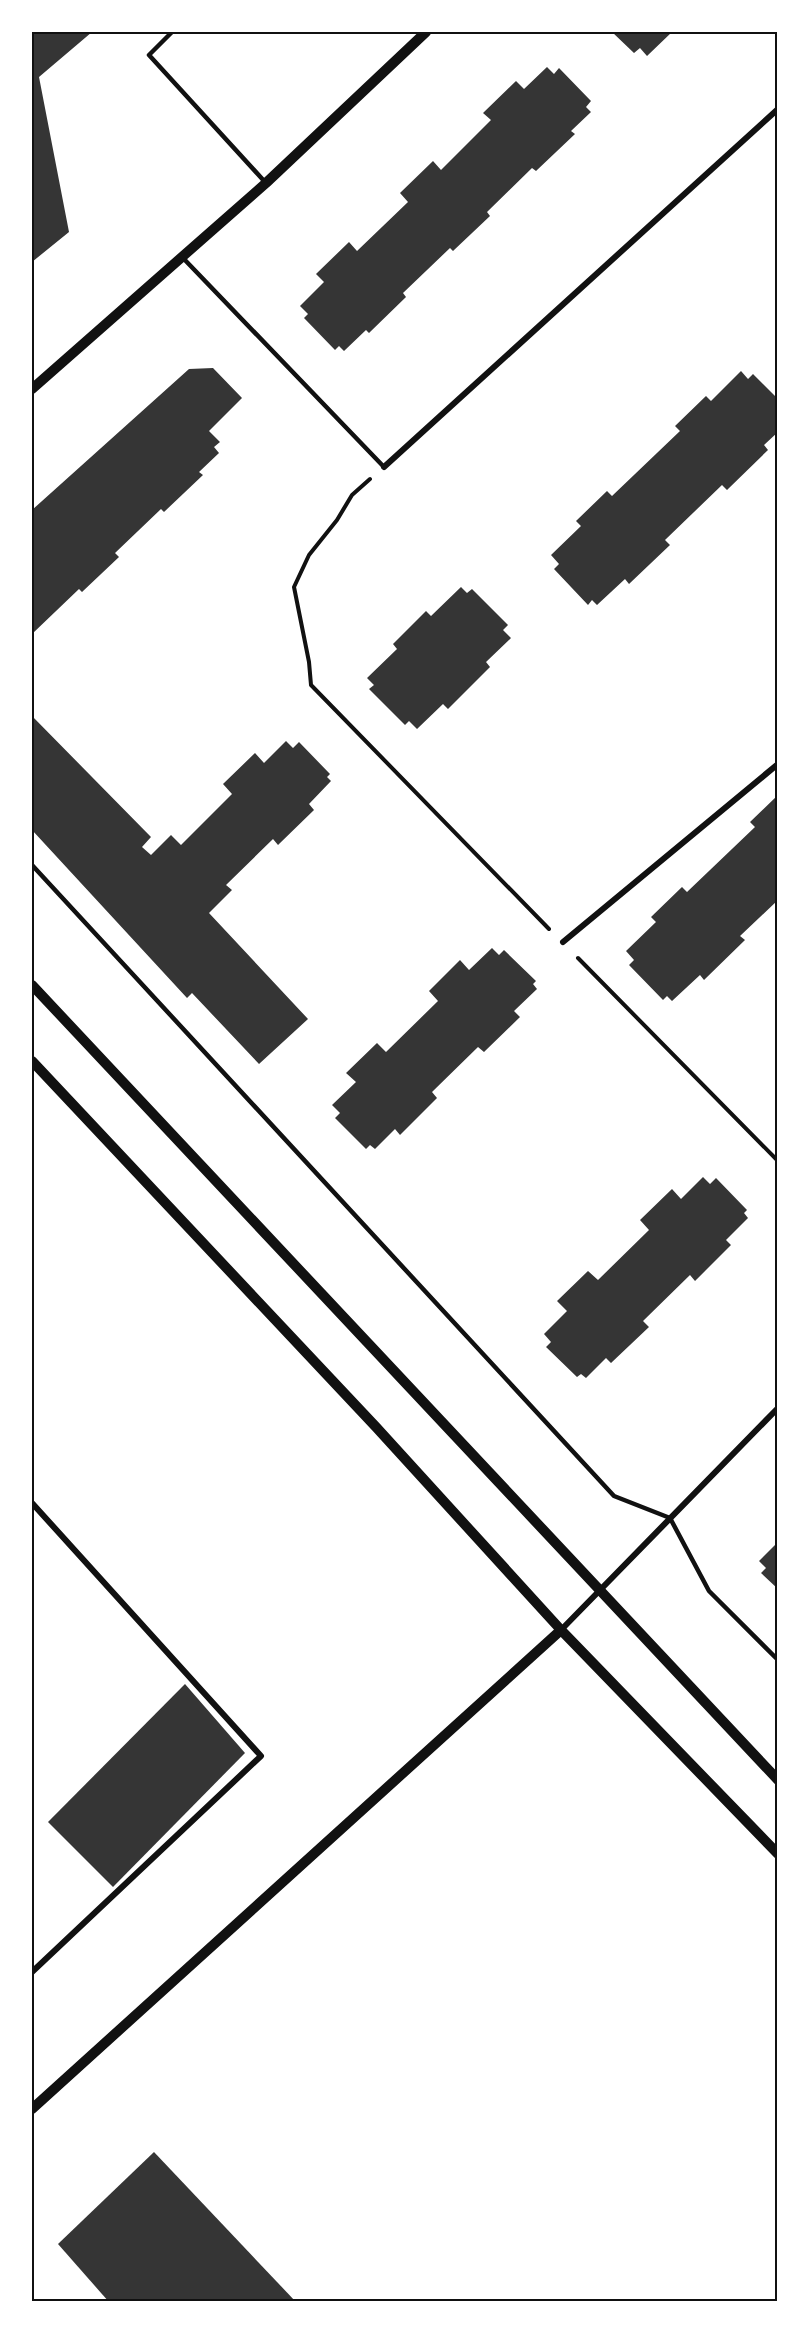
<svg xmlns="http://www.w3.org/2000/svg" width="809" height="2333" font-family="Helvetica,sans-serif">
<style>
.building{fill:#353535}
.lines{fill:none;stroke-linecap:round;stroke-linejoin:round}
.path{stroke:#111;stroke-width:4}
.service{stroke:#111;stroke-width:4.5}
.minor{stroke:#111;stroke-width:6}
.tertiary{stroke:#111;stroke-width:10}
.neatline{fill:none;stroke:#111;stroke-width:2}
</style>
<rect width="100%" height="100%" fill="#fff"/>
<g class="building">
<polygon points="32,32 92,32 39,77 69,232 32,262"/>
<polygon points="612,32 672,32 647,56 640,48 634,53"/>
<polygon points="547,67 554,74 559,68 591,101 586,107 591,112 571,131 575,134 536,171 532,168 487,212 490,216 453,251 450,248 403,293 406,297 369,333 366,330 344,351 339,346 335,350 304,318 308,314 300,306 324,282 316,274 349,242 357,251 408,202 400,193 433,161 441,170 491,120 483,113 516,81 524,89"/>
<polygon points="213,368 242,398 209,431 220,442 214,447 219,453 199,472 203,475 164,512 161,509 115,553 119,557 82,592 79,589 32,634 32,510 189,369"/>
<polygon points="741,371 748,379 753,374 778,399 778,432 764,445 768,450 727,490 722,485 665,540 670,545 629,584 625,579 597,605 592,600 588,605 554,569 559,564 551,555 581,526 576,521 607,491 612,496 680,431 675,426 706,396 711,401"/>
<polygon points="461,587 467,593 472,589 508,625 503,630 511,638 486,662 490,667 448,709 443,704 417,729 409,721 405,725 369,689 374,685 367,678 397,649 393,644 426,611 431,616"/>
<polygon points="32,716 151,837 142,847 151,855 171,835 181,845 232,794 223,784 255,753 264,763 286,741 293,748 299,742 330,774 327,777 331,781 309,804 314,810 278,845 273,839 226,885 232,890 209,913 308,1019 259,1064 192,993 187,998 32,830"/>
<polygon points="778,795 778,900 740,936 745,940 704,980 700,975 672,1001 667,996 663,1000 629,965 634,960 626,951 656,922 651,917 682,887 687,892 755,827 750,822"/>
<polygon points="492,948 499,955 504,950 536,981 533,984 537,989 514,1011 520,1017 484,1052 478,1047 432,1092 437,1098 400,1135 395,1129 375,1149 370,1145 366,1149 335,1118 340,1113 332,1105 356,1082 346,1073 377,1043 386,1052 438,1001 429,991 460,960 469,970"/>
<polygon points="703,1177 710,1184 716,1178 747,1210 744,1213 748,1218 726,1240 731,1245 695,1281 690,1275 643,1321 649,1327 611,1363 606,1358 586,1378 581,1374 577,1377 546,1347 551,1342 544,1334 567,1311 557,1301 588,1271 598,1280 649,1230 640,1220 672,1189 681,1199"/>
<polygon points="778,1542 778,1589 761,1573 766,1568 759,1561"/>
<polygon points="185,1684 245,1753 113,1887 48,1822"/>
<polygon points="154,2152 296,2302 109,2302 58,2244"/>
</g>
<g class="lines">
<g class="path">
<polyline points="370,479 352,495 337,520 309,555 294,587 309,662 311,685 549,929"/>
<polyline points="578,958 778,1161"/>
</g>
<g class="service">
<polyline points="172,32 149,55 265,182"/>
<polyline points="183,258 384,467"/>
<polyline points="32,865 614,1496 670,1518 709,1591 778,1660"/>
</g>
<g class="minor">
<polyline points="384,467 778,109"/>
<polyline points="563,942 778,764"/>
<polyline points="32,1503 261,1756 32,1972"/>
<polyline points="561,1630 778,1408"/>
</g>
<g class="tertiary">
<polyline points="32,389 266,183 426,32"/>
<polyline points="32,985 778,1780"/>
<polyline points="32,1061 376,1427 561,1630 778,1854"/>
<polyline points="32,2109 561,1630"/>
</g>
</g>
<rect width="809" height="2333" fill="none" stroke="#ffffff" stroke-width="66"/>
<rect x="33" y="33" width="743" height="2267" class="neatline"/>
</svg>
